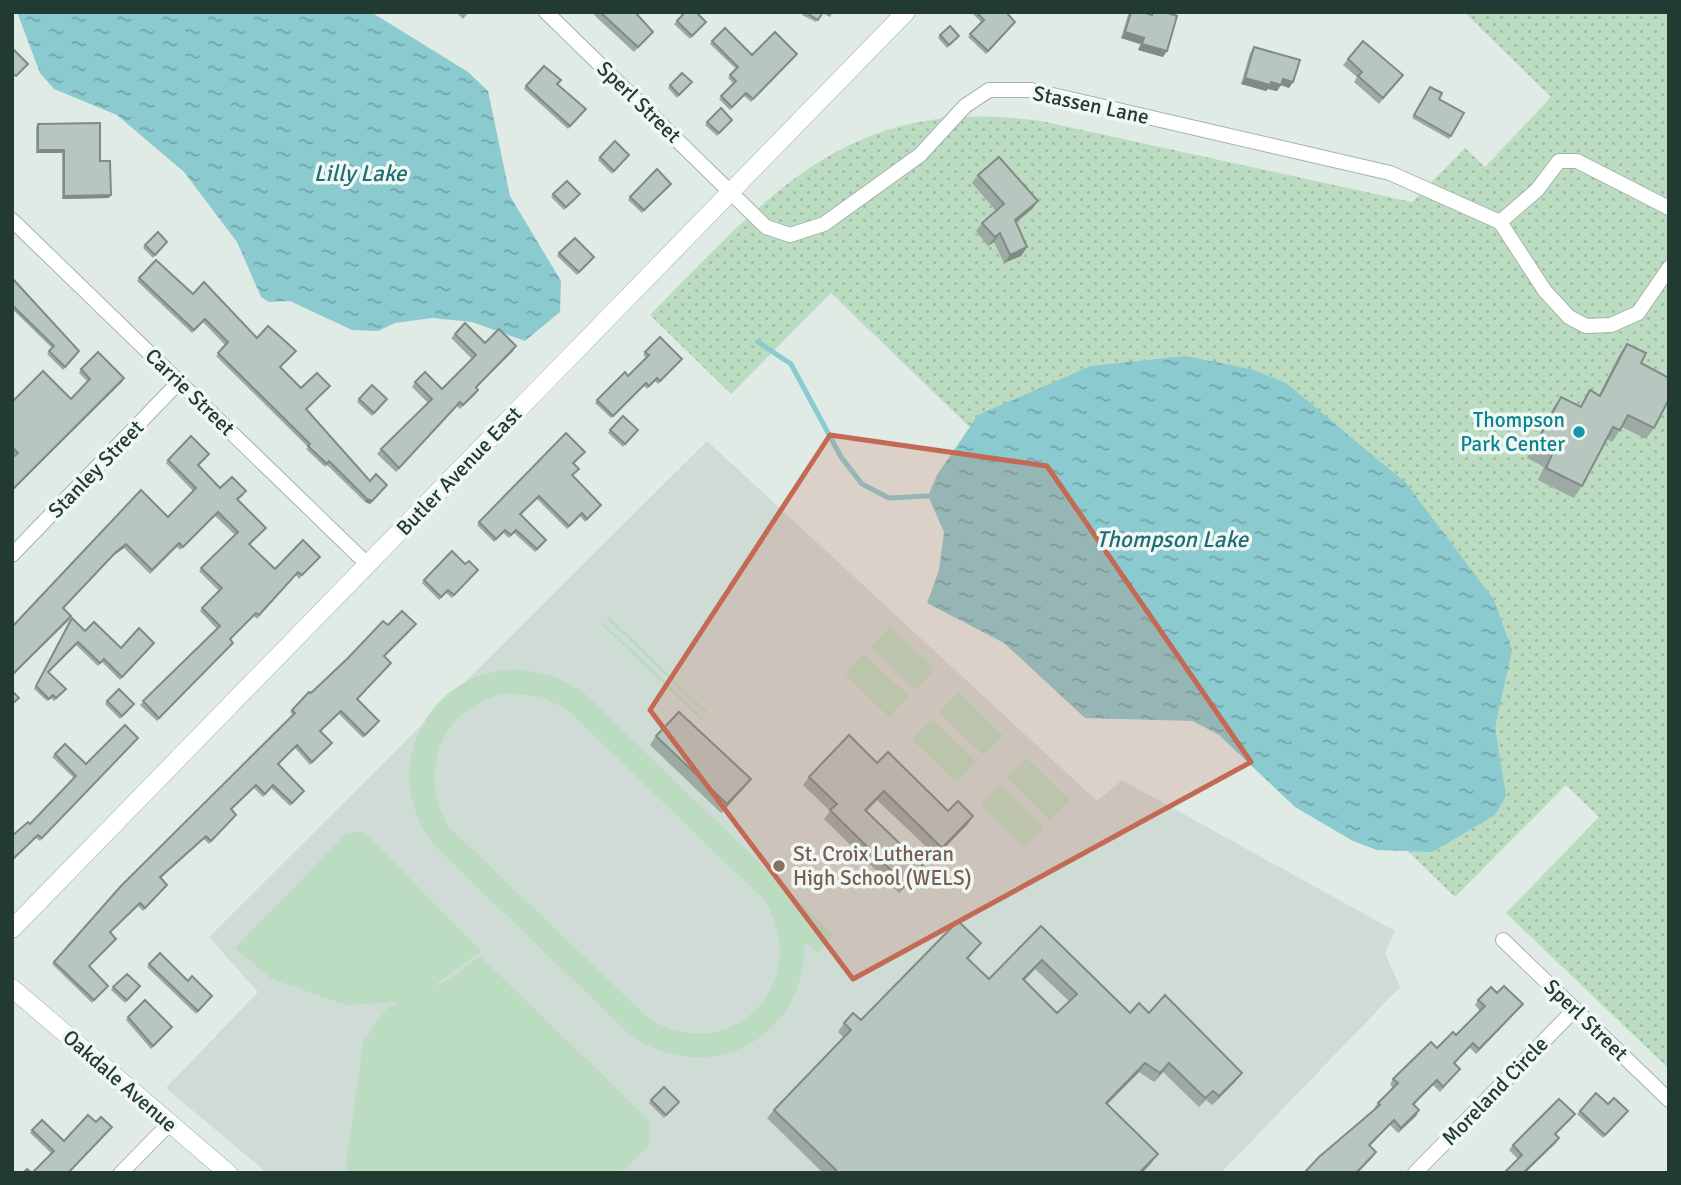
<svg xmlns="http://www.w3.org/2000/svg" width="1681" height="1185" font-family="Signika,sans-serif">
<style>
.built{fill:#cfdbd5}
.park{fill:url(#park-dots)}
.pitch{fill:#bbdcc1;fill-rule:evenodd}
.water{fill:url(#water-ripples)}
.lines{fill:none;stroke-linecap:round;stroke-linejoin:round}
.stream{stroke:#8bcacf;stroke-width:5}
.minor-casing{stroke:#a4b3ac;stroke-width:16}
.tertiary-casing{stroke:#a4b3ac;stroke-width:19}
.minor{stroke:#fff;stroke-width:14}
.tertiary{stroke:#fff;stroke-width:18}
.wall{fill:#9daaa3;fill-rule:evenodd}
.shaded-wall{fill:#808b85}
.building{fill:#b7c6be;stroke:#808b85;stroke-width:2;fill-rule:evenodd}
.marked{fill:#c46954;fill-opacity:0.2;stroke:#c46954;stroke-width:5;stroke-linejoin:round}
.culture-dot{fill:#0f9aa8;stroke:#f1f8f4;stroke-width:2.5}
.education-dot{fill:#8d6e63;stroke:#f1f8f4;stroke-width:2.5}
.labels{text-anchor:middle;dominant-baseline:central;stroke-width:7;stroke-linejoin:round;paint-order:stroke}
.street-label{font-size:21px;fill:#223b32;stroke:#f1f8f4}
.culture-label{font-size:21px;fill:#0d838f;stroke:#f1f8f4;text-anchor:end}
.education-label{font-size:21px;fill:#785e54;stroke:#f1f8f4;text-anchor:start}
.water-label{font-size:23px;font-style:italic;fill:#1e6e75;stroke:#f1f8f4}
</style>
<defs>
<pattern id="park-dots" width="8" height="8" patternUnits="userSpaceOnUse" patternTransform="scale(1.75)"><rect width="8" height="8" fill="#bbdcc1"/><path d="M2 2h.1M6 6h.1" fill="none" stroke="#a0bea6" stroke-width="1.8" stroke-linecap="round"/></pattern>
<pattern id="water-ripples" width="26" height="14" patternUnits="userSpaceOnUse" patternTransform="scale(1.75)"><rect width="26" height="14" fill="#8bcacf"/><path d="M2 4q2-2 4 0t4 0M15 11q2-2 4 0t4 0" fill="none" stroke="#71a5a9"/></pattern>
</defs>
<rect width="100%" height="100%" fill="#e1ebe6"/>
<polygon class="built" points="707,441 1097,801 1122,780 1395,931 1385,953 1400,987 1221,1173 267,1173 166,1088 258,992 209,937"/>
<path class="park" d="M1464,12H1669V1069L1506,913L1599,817L1566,785L1455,897L831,293L731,394L650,315C772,192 849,94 1041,121L1412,202L1465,148L1485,167L1551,97Z"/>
<g class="pitch">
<polygon points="609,616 708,712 706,715 607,619"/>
<polygon points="603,622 703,718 701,720 601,624"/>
<polygon points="890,626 935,669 915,690 871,647"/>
<polygon points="864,654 909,696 889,717 845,674"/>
<path d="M525,670L556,677L583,692L834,935L818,953L808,944L804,945C806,1041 702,1091 627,1032L441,852C372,781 424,663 525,670ZM507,693L543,697L569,711L765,901C815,983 729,1070 648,1018L449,827C415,771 443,705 507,693Z"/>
<polygon points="958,692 1003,735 983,755 939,712"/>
<polygon points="932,719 976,762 957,783 912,740"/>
<polygon points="1026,758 1070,800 1050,821 1006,778"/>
<polygon points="1000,785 1044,828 1024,848 980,805"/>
<polygon points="363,831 481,951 432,987 450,979 480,956 649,1120 650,1144 621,1173 348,1173 346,1166 363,1043 386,1009 398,1002 346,1005 272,979 235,948 346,834"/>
</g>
<g class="water">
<polygon points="17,12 371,12 468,72 488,91 510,196 561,281 560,312 525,341 472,322 432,318 395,323 378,331 352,330 290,301 269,302 261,297 237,242 184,172 117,115 54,89 40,73"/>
<polygon points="1186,356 1254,370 1286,383 1406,483 1494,600 1512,650 1495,727 1506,796 1495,815 1432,852 1377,850 1353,841 1295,807 1219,735 1193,721 1085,718 1004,643 927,603 939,570 944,532 928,496 937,475 978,415 1091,366"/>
</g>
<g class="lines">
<polyline class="stream" points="758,342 791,364 841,457 862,484 889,498 928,496"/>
<defs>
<g id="minor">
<polyline points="546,12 766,227 790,235 824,224 920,155 965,106 989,90 1031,90 1390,173 1500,222 1545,291 1569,317 1586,326 1611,325 1638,313 1669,268"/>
<polyline points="12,220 367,564"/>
<polyline points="1500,222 1537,190 1559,161 1577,161 1669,208"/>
<polyline points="12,555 179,382"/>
<polyline points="1503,940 1669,1100"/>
<polyline points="121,1173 170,1123"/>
<polyline points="1415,1173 1575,1009"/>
</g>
<g id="tertiary">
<polyline points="12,929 906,12"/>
<polyline points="12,988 228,1173"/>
</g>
</defs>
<use href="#minor" class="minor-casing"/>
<use href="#tertiary" class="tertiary-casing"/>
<use href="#minor" class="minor"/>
<use href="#tertiary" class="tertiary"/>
</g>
<g class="wall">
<polygon points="456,12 469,12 463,19"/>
<polygon points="596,12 635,12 653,32 649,37 634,52 594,15"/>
<polygon points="803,12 833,12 830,17 822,13 816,22 802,15"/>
<polygon points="971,12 1006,12 1013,25 986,54 968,37 981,22"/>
<polygon points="1130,12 1143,12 1150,15 1152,12 1165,12 1163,57 1138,50 1140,44 1121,38 1128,15"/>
<polygon points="677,21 706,22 690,39 674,24"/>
<polygon points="940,35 957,39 947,48 938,38"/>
<polygon points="712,41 752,55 795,57 751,102 744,96 730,110 719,99 734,84 728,78 736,69 710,44"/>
<polygon points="1254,47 1293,82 1289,88 1281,85 1277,91 1268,89 1266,91 1241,84 1250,53"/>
<polygon points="1348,59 1403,75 1379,104 1354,82 1357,77 1343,65"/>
<polygon points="559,83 558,84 584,112 568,129 524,89 526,86"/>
<polygon points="670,85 689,85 677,98 668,88"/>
<polygon points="1430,87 1439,99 1464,113 1449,139 1412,118"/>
<polygon points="732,120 717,136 705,125 707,122"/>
<polygon points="38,124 100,161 109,198 62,199 62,153 36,153 36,127"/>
<polygon points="629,155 612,174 598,160 600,157"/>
<polygon points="978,175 1032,209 1016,222 1027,247 1021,256 1004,263 994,242 988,246 976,231 982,223 996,211 972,183"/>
<polygon points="671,184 642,213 628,200 630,197"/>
<polygon points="553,194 578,197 564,210 551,197"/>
<polygon points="145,245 165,245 153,258 143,248"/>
<polygon points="559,253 592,260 577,275 557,256"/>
<polygon points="12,278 77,354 63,370 47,354 52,348 12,309"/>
<polygon points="139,278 193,294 257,338 296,351 281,367 301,388 330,386 307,410 370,481 385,488 370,504 365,502 327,465 325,467 306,449 308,447 216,356 225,345 203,322 192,333 137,281"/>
<polygon points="455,334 513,351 476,388 475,395 460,409 457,406 396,472 377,454 381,449 428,403 412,387 415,382 442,389 472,359 451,338"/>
<polygon points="1627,344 1641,363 1654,428 1646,439 1622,427 1612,442 1607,439 1582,486 1574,498 1538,480 1544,467 1527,458 1553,408 1561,397 1580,406 1590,390 1599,395 1619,355"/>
<polygon points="645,352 680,362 658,384 655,381 647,389 644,386 611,418 595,403 597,400 628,376 646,357 643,355"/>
<polygon points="81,369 122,382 15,455 12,452 12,402 71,399 88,382 79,373"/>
<polygon points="359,399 387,399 372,416 357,402"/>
<polygon points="610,430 636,433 623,447 608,433"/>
<polygon points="585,452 574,464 577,472 572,476 599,508 585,522 580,516 567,529 537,499 521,515 544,543 535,552 514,533 509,538 503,533 494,542 477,525 479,522"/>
<polygon points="207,458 198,466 220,488 244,495 238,500 266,528 250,545 275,569 320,557 317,560 299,579 296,575 257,619 254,616 230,640 230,646 157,721 140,705 217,629 200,611 219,591 199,571 235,535 215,516 180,550 177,547 150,574 124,548 113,556 63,608 69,620 12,676 141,490 168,517 193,491 166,463 168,460"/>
<polygon points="465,564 476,573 452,598 446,593 439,600 422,583 424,580"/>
<polygon points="70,620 85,631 121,648 152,646 120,680 102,662 98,666 76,645 49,672 64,692 54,701 51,698 47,701 34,689"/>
<polygon points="388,625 414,627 384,657 391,663 358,699 377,724 363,738 339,714 321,731 330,746 310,765 295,748 278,765 304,791 290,806 271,788 263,797 254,788 231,810 236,815 209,844 204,839 161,878 167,885 165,888 143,911 138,906 110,933 116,939 90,966 108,986 92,1003 52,964 54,962 293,715 290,712 292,710"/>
<polygon points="107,701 132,707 120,719 105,704"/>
<polygon points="656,736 751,779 744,788 721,813 650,745"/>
<polygon points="138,738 40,841 36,838 12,861 12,836 30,824 74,778 52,757 55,754 86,764"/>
<polygon points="877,763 948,811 973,816 967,825 936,856 877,800 867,811 917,874 899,893 824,819 830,811 803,785 809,777"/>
<path d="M1041,926L1130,1013H1149L1242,1073L1235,1082L1212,1105L1206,1100L1199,1107L1163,1072L1154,1082L1139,1072L1107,1105L1158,1154L1151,1163L1142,1173H823L767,1118L774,1110L844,1038L838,1032L844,1023L861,1020L981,943L968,959L989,979ZM1035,969L1069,1001L1057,1013L1024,980Z"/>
<polygon points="149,964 188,981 212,996 196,1014 147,967"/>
<polygon points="140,986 125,1003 111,990 113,987"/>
<polygon points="1497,993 1519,1009 1476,1054 1470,1048 1454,1063 1460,1069 1440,1092 1433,1085 1414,1105 1419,1110 1416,1116 1398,1133 1390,1125 1370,1145 1373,1157 1358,1173 1375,1109 1374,1108 1378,1103 1393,1088 1390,1084 1393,1079 1456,1035 1480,1011 1475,1005 1478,1000"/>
<polygon points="128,1017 170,1030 151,1049 126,1020"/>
<polygon points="651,1100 679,1102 664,1118 649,1103"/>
<polygon points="1608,1104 1626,1114 1603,1138 1577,1114 1580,1111"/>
<polygon points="1571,1119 1556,1134 1559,1138 1556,1143 1518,1159 1509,1150 1513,1145"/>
<polygon points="96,1122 110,1130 69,1173 32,1173 51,1153 30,1133 32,1130 64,1141"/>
</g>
<g class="shaded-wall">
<polygon points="1125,32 1144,38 1140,44 1121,38"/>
<polygon points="1142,44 1167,51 1163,57 1138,50"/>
<polygon points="1245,78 1271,82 1283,79 1293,82 1289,88 1281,85 1277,91 1268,89 1266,91 1241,84"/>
<polygon points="38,150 64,150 62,153 36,153"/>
<polygon points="111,195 109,198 62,199 64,196"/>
<polygon points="1038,201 1032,209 1009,228 1015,220"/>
<polygon points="1000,233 994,242 988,246 995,237"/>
<polygon points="1027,247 1021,256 1004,263 1010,255"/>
<polygon points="516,346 513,351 472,392 476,387"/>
<polygon points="124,378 122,382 12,491 12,490"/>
<polygon points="460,402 457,406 396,472 399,468"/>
<polygon points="387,485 370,504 365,502 367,499"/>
<polygon points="126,544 124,548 113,556 60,611 116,552"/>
<polygon points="71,616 69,620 12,676 12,675"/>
<polygon points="233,643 230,646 157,721 159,718"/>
<polygon points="751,779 744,788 721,813 727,804"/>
<polygon points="884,791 877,800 859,818 865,810"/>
<polygon points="973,816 967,825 936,856 942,848"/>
<polygon points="206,836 204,839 158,880 160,877"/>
<polygon points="923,866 917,874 899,893 905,884"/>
<polygon points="1042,960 1035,969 1017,988 1023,979"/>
<polygon points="1523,1004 1519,1009 1476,1054 1479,1049"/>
<polygon points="1145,1063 1139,1072 1099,1112 1106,1103"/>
<polygon points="1169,1063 1163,1072 1154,1082 1160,1073"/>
<polygon points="1242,1073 1235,1082 1212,1105 1219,1096"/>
<polygon points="1437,1080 1433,1085 1409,1109 1413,1104"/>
<polygon points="1419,1110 1416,1116 1398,1133 1401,1128"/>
<polygon points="1394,1120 1390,1125 1366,1150 1369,1145"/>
<polygon points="1559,1138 1556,1143 1525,1173 1523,1173"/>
<polygon points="1158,1154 1151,1163 1142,1173 1139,1173"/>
</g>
<g class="building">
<polygon points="600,12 635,12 653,32 638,47"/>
<polygon points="685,12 696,12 706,22 692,36 677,21"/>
<polygon points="805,12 823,12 818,20"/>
<polygon points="976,12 1006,12 1015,22 988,51 970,34 984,20"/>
<polygon points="1131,12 1143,12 1152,15 1153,12 1165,12 1177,16 1167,51 1142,44 1144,38 1125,32"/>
<polygon points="950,26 959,36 949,45 940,35"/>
<polygon points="725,28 752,55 775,32 797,54 753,99 746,93 732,107 721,96 736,81 730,75 738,67 712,41"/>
<polygon points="1363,41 1403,75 1383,98 1358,76 1362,72 1348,59"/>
<polygon points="1254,47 1300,60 1293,82 1283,79 1281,85 1271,82 1270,85 1245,78"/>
<polygon points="12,48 28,64 16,76 12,73"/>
<polygon points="544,66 561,80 557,84 586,109 570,126 526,86"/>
<polygon points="682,73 692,82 679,95 670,85"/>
<polygon points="1430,87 1442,93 1439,99 1464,113 1451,136 1414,115"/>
<polygon points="721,108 732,120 719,133 707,122"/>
<polygon points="100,123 100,161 110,161 111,195 64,196 64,150 38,150 38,124"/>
<polygon points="615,141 629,155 614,171 600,157"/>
<polygon points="999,157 1038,201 1015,220 1027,247 1010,255 1000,233 995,237 982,223 1004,204 978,175"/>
<polygon points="657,169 671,184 644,210 630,197"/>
<polygon points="567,181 580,194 566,207 553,194"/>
<polygon points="158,232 167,242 155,255 145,245"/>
<polygon points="575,238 594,257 579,272 559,253"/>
<polygon points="156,260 193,294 204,282 257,338 268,326 285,341 296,351 280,367 301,388 317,373 330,386 306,409 370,481 376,474 387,485 372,501 367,499 329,461 327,464 308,446 310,444 218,353 228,342 205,319 194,330 139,278"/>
<polygon points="12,278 79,351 65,367 49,351 54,346 12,305"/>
<polygon points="465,323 485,343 499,329 516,346 476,387 478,390 463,405 460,402 399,468 381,449 432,399 415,382 425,372 442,389 476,355 455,334"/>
<polygon points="660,337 682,359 660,381 657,378 649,386 646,383 613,416 597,400 625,372 628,376 649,355 645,352"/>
<polygon points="1627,344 1646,353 1641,363 1669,378 1669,399 1654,428 1628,415 1620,430 1613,427 1582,486 1546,468 1552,455 1535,446 1561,397 1581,407 1590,390 1600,396"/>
<polygon points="98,352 124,378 12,490 12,458 18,453 12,447 12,402 43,371 71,399 90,379 81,369"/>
<polygon points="372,385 387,399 374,413 359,399"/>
<polygon points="623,416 638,430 625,444 610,430"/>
<polygon points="566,433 585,452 573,463 579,469 572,475 601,505 587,519 582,513 569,526 539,496 520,514 546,540 537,549 516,530 511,535 505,530 496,539 479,522"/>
<polygon points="191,436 209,454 198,465 220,488 232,477 246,491 237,499 266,528 249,544 275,569 303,540 320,557 302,575 298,572 259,615 256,613 230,639 233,643 159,718 143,701 220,626 202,608 222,588 201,568 238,532 218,512 183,547 179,543 152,570 126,544 116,552 63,608 71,616 12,675 12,627 141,490 168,517 196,488 168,460"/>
<polygon points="452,551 465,564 469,561 478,570 454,595 448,590 441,597 424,580"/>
<polygon points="402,611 416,624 384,656 391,663 357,699 379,721 365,735 341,711 320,731 332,743 312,762 297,745 278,764 304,791 292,803 273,785 265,794 256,785 231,809 236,815 211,841 206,836 160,877 167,885 145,908 140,903 110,932 116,939 89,966 108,986 94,1000 54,962 121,886 295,713 292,710 309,692 311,693 348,658 383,621 388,625"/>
<polygon points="72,618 85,631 94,622 121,648 139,628 154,643 122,677 104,659 100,663 78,642 48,672 66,689 56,698 53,695 49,699 36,686"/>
<polygon points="119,689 134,704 122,716 107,701"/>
<polygon points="12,691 19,698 12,704"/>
<polygon points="679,712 751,779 727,804 656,736"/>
<polygon points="125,725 138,738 42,838 38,835 14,858 12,855 12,836 28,822 30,824 76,776 55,754 65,744 86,764"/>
<polygon points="849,735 877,763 888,752 948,811 958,801 973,816 942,848 884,791 865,810 923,866 905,884 830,810 837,804 809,777"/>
<path d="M958,921L981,943L967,958L989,979L1041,926L1130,1013L1139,1003L1149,1013L1165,995L1242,1073L1219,1096L1213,1091L1205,1098L1169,1063L1160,1073L1145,1063L1106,1103L1158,1154L1139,1173H834L836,1170L774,1110L851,1030L844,1023L853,1013L861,1020ZM1042,960L1077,994L1057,1013L1023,979Z"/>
<polygon points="160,953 188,981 192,976 212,996 198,1011 149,964"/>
<polygon points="127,974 140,986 127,1000 113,987"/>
<polygon points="1504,986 1523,1004 1479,1049 1473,1043 1454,1063 1460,1069 1443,1087 1437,1080 1413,1104 1419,1110 1401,1128 1394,1120 1369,1145 1376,1152 1356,1173 1304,1173 1319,1157 1380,1105 1378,1103 1398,1083 1393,1079 1431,1042 1437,1048 1453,1032 1456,1035 1485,1006 1478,1000 1491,987 1497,993"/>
<polygon points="145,1000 172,1027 153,1046 128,1017"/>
<polygon points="664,1087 679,1102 666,1115 651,1100"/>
<polygon points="1596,1093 1608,1104 1614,1098 1628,1111 1605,1135 1580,1111"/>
<polygon points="1559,1099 1575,1114 1555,1134 1559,1138 1523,1173 1504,1173 1522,1155 1513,1145"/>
<polygon points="88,1115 96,1122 101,1117 112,1127 68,1173 32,1173 54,1151 32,1130 42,1120 64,1141"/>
<polygon points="27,1169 32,1173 23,1173"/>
</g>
<path class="marked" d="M830,435L1047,466L1251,762L853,979L650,710Z"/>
<circle class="culture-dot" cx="1579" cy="432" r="7"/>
<circle class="education-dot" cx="779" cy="866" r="7"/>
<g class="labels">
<g class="street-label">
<text transform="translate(639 102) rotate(44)">Sperl Street</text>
<text transform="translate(1091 105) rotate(12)">Stassen Lane</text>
<text transform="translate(190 392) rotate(44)">Carrie Street</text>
<text transform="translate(96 469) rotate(-46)">Stanley Street</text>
<text transform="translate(459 471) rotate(-46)">Butler Avenue East</text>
<text transform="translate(1586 1020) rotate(44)">Sperl Street</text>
<text transform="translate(120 1081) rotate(41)">Oakdale Avenue</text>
<text transform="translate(1495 1091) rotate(-46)">Moreland Circle</text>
</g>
<g class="culture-label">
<text x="1565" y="420">Thompson<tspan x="1565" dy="24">Park Center</tspan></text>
</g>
<g class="education-label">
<text x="793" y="854">St. Croix Lutheran<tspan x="793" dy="24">High School (WELS)</tspan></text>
</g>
<g class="water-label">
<text x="360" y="173">Lilly Lake</text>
<text x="1172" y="539">Thompson Lake</text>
</g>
</g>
<rect width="1681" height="1185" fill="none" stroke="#223b32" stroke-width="28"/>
</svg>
